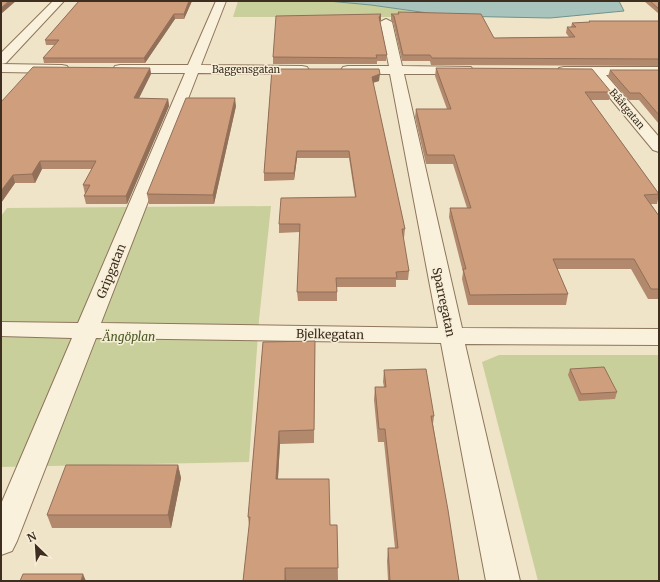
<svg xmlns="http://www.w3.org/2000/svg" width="660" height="582" font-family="Merriweather,serif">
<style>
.green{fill:#c9cf9b}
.water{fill:#a9c4bc;stroke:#6f938a}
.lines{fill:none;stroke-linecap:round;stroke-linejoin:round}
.minor-casing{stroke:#8d765c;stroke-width:2}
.minor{fill:#faf1dc;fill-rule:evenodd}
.wall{fill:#b2896c}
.shaded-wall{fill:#916f58}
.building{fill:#cf9f7d;stroke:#916f58}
.labels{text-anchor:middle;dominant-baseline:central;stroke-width:3;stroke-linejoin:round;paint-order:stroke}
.far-street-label{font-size:10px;fill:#3d2e20;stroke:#f7eed8}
.street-label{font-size:12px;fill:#3d2e20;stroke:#f7eed8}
.park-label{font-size:12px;font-style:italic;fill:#4d5a26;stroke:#f7eed8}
</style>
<rect width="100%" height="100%" fill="#f0e4c8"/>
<g class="green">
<polygon points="238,1 328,1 371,5 445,16 445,17 233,17"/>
<polygon points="271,206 259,320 249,462 1,467 1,216 7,208"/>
<polygon points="499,355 659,355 659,581 538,581 482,362"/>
</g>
<polygon class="water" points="328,1 619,1 624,11 550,18 449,16 371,5"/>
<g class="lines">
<defs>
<g id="minor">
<polygon points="53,1 64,1 6,63 1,64 1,53"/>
<polygon points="216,1 226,1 201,65 302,66 307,67 309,70 307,73 302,74 198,73 101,323 438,328 390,74 348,74 343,73 341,70 343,67 348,66 389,66 380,22 386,19 392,22 402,66 471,67 473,70 471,73 466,74 404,74 462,328 659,329 659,345 465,344 520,581 486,581 441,343 96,338 17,541 12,551 1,555 1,504 72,338 1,336 1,322 78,323 185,73 120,73 115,72 113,69 115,66 120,65 188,65"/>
<polygon points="1,64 62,65 67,66 69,69 67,72 62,73 1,72"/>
<polygon points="564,67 659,67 659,75 606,75 659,137 659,152 653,150 591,75 559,74 557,71 559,68"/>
</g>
</defs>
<use href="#minor" class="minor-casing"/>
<use href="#minor" class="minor"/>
</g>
<g class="wall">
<polygon points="79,1 192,1 184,19 175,19 145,63 44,63 43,58 55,45 46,45 45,40"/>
<polygon points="644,1 659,1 659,14"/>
<polygon points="398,12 494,38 569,37 566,33 567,27 571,27 572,23 589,22 589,21 659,21 659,66 431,65 430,61 402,61 393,22 391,20 391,14 398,14"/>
<polygon points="381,14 381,20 380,21 387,55 386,61 377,61 377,64 273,64 273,57"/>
<polygon points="150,68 151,74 139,98 168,99 169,106 127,204 86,204 84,196 85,194 83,185 92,169 42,169 35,183 15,183 1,203 1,102"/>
<polygon points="436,68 611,92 609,100 591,100 659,194 657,204 651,204 659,216 659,299 648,299 631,269 557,269 568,294 566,305 468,305 462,279 463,272 449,217 450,208 467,208 453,164 426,164 415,117 416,109 447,109 435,76"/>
<polygon points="272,69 379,81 373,83 405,229 404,238 403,238 409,271 408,280 396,280 396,287 337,287 337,301 298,301 297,292 300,232 279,233 279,224 355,197 349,158 297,158 294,180 264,181 264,173"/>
<polygon points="610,70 659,70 659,124 639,100 629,100 608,76"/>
<polygon points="236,106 214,204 149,204 147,194"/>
<polygon points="315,341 314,443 280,444 278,479 330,525 337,525 338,580 286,581 249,525 248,517 263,342"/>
<polygon points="570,369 617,392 615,399 579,401 568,375"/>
<polygon points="384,370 434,416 433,424 459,581 388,581 387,561 388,548 395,548 384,442 378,442 374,400 375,387 384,387 383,382"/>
<polygon points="178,465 181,478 171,528 52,528 47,515"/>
</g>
<g class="shaded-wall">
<polygon points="9,1 16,1 1,14 1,8"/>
<polygon points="189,1 192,1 184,19 184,14"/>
<polygon points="174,14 175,19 145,63 144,58"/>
<polygon points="381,14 381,20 379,22 379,17"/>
<polygon points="150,68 151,74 135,106 134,98"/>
<polygon points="380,74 379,81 371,83 372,77"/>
<polygon points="235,98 236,106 214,204 213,195"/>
<polygon points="168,99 169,106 127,204 126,196"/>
<polygon points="297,151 297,158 294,180 294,173"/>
<polygon points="40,161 42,169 35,183 32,174"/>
<polygon points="13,175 15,183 1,203 1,191"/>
<polygon points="279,431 280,444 277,492 276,479"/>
<polygon points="178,465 181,478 171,528 168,515"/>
<polygon points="285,568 286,581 285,581"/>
<polygon points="83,574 86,581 81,581"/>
</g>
<g class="building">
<polygon points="1,1 9,1 1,8"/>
<polygon points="79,1 189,1 184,14 174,14 144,58 43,58 59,40 45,40"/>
<polygon points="650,1 659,1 659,9"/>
<polygon points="398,12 481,14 494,38 575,37 567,27 576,27 572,23 590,22 589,21 659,21 659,59 432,58 430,55 403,55 394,16 391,14 399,14"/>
<polygon points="381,14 379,17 387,55 376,55 377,58 273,57 276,16"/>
<polygon points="33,67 150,68 134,98 168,99 126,196 84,196 90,185 83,185 96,161 40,161 32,174 13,175 1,191 1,102"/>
<polygon points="436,68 592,69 611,92 585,92 659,194 644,195 659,216 659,289 651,289 634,259 553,259 568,294 470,295 463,269 466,269 450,208 471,208 454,155 427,155 416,109 451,109"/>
<polygon points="272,69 379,69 380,74 372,77 405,229 402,229 409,271 396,272 397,278 336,278 337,292 297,292 300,224 279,224 281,198 356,197 349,151 297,151 294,173 264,173"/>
<polygon points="610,70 659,70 659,115 640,93 630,93"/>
<polygon points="186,98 235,98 213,195 147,194"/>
<polygon points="315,341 314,430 279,431 276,479 329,479 330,525 337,525 338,568 285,568 285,581 243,581 250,517 248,517 263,342"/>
<polygon points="604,367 617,392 581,394 570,369"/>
<polygon points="426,369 434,416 431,416 448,510 459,581 390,581 388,548 398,548 385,429 379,429 375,387 386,387 384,370"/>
<polygon points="66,465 178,465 168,515 47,515"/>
<polygon points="23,574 83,574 81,581 20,581"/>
</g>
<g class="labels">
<g class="far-street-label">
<text x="246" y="69">Baggensgatan</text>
<text transform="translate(627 109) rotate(50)">Bååtgatan</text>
</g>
<g class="street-label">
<text transform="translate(111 271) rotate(-68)">Gripgatan</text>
<text transform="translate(444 302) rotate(78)">Sparregatan</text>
<text transform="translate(330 334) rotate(1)">Bjelkegatan</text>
</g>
<g class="park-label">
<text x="129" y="336">Ängöplan</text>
</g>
</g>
<rect width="660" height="582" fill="none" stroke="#3d2e20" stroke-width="4"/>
<g transform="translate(36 546) rotate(335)" stroke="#f7eed8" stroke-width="3" paint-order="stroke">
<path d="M0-3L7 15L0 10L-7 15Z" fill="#3d2e20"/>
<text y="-6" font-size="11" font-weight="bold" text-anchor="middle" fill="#3d2e20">N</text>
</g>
</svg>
